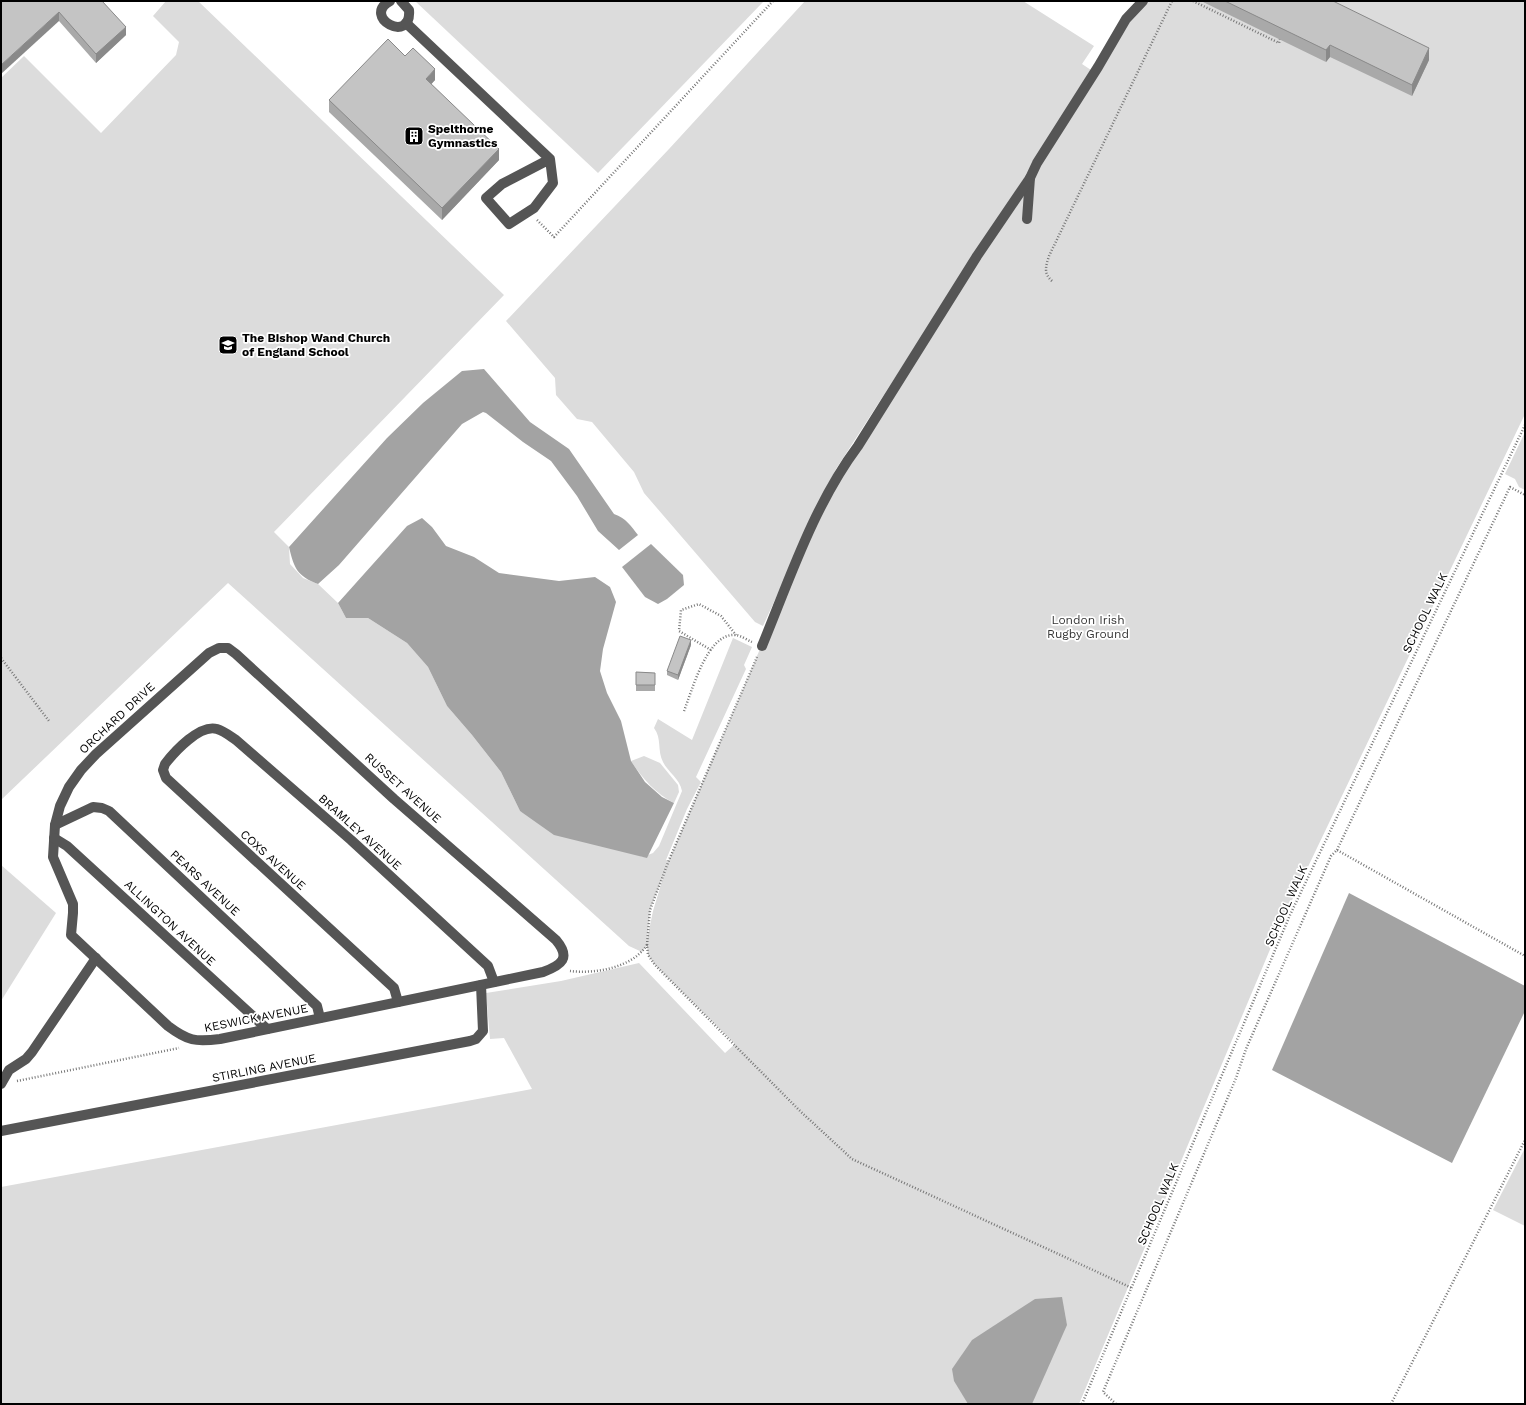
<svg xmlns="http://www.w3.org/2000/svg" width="1526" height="1405" font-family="'Work Sans',sans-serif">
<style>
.green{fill:#dcdcdc;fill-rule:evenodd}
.water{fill:#a3a3a3}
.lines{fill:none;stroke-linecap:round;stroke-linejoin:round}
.path{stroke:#777;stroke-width:2.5;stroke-dasharray:1 2;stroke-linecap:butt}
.minor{stroke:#555;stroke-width:10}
.wall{fill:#a9a9a9}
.shaded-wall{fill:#898989}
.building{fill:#c4c4c4;stroke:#898989}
.labels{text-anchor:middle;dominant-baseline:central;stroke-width:3.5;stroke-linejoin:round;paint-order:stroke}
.poi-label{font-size:12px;font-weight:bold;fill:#000;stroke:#fff;text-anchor:start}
.street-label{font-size:12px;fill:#000;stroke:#fff}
.park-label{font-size:12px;fill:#333;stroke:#fff}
</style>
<rect width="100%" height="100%" fill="#fff"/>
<g class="green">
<path d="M166,1H198L504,295L274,532L289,547L290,564L303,578L318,584L338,603L346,618H368L407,643L428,667L447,706L472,735L501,772L520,811L643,857L653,853L659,846L682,791C680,779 668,772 663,762C657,751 662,738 654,728L658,719L692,740L733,638L752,647L744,665L746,669L696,777L701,782L687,809L666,860H669L829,489L1143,1H1525V414L1282,921L1079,1404H1V1187L532,1089L504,1038L490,1039L486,993L561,981L639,963L725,1053L735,1044L655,965L648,955L647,945L642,952L629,946L228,583L1,800V78L24,56L101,133L176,55L179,42L153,16ZM665,871L653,911L647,940L650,910Z"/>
<polygon points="415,1 764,1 598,173"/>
<polygon points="805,1 1023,1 1094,46 1082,64 1091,70 1035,161 836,469 825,490 763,626 755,622 644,493 634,472 592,422 577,419 556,395 555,378 506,321 669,149"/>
<polygon points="1525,432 1525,490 1519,487 1515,479 1505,474"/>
<path d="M644,756L660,763L678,785L679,792L674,803C655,793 643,779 631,761Z"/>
<polygon points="1,865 56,913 1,1001"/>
<polygon points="1525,1148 1525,1226 1493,1210"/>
</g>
<g class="water">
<path d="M484,369L530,422L569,449L614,514C626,518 631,526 638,535L619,550L598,531L577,496L551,461L523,442L486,413L483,412L462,424L339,565L318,584C297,576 294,568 289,547L387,438L423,403L462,371Z"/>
<polygon points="422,518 432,527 446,546 474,557 499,573 559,581 595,577 610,587 616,602 603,649 600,671 607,693 621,721 631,761 645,782 662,797 674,803 647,858 554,835 520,811 501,772 472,735 447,706 428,667 407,643 368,618 346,618 338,603 407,526"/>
<polygon points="651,544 683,575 684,585 667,599 658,604 645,597 622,567"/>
<polygon points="1349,893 1525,986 1525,1011 1452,1163 1272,1070"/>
<polygon points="1062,1297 1067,1325 1032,1404 968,1404 954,1381 952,1369 972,1340 1035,1299"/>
</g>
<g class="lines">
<g class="path">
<polyline points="1193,1 1279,43 1280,39"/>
<polyline points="537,220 554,237 773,1"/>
<path d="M1052,281C1043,273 1046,266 1049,256L1172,1"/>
<polyline points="711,650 679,631 681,610 699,604 721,616 736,635"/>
<polyline points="1,658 49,721"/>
<path d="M684,711C692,691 707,633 735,635C740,635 747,640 752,642"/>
<polyline points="1337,850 1510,487 1525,495"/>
<polyline points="647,945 650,910 669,860 757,657"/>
<path d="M570,971C595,974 632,968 647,945L648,955L655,965L799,1110L852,1159L1132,1288"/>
<polyline points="17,1081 179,1048"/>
<polyline points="1082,1404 1290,915 1525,425"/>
<polyline points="1116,1404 1103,1392 1236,1078 1246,1049 1331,856 1337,850 1525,956"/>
<polyline points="1391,1404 1525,1140"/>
</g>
<g class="minor">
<path d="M390,1C361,17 412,45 409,10L401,1"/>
<polyline points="406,23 550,159 553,183 534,208 509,224 486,198 502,184 550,159"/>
<polyline points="1027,219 1030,178"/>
<path d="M762,646C790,578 814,505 858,446L977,256L1030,178L1037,163L1098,67L1126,19L1143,1"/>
<path d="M219,648H228L236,654L394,799L556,940C571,958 562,965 543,972L220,1039C195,1042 188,1041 168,1026L71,935L73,913V904L53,857L55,825L60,806L69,787L81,770L96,754L209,653Z"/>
<polyline points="55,825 93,807 102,808 109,811 317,1006 320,1018"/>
<polyline points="54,838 67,846 267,1029"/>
<path d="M398,1002L394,988L166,778L163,770L165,764C175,751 200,724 217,729C224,731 230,736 236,740L351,840L488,966L494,982"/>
<polyline points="1,1084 9,1070 26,1059 32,1052 96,958"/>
<polyline points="1,1131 470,1041 476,1039 483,1031 481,985"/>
</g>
</g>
<g class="wall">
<polygon points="1,1 102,1 126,35 96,63 59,21"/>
<polygon points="1201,1 1333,1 1429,60 1412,96 1330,57 1326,62"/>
<polygon points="405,56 435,80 431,84 499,160 442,220 329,112 329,100"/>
<polygon points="691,645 678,680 667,675 667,671"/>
<polygon points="636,672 655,673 655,691 636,691"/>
</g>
<g class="shaded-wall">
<polygon points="59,12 59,21 1,74 1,65"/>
<polygon points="126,27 126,35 96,63 96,54"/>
<polygon points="1330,45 1330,57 1326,62 1326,50"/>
<polygon points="1429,48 1429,60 1412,96 1412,85"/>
<polygon points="435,69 435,80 426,90 426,79"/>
<polygon points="499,149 499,160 442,220 442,208"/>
<polygon points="691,640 691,645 678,680 678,675"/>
</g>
<g class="building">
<polygon points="1,1 102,1 126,27 96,54 59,12 1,65"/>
<polygon points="1225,1 1333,1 1429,48 1412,85 1330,45 1326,50"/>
<polygon points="388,39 405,56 413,48 435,69 426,79 499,149 442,208 329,100"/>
<polygon points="680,636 691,640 678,675 667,671"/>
<polygon points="636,672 655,673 655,685 636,685"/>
</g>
<defs>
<symbol id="building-square" viewBox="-11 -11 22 22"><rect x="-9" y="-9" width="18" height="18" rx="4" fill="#000" stroke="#fff"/><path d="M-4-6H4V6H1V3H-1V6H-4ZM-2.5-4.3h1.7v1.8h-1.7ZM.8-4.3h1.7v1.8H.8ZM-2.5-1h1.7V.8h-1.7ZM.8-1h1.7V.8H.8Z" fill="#fff"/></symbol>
<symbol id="school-square" viewBox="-11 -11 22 22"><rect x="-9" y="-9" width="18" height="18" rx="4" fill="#000" stroke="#fff"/><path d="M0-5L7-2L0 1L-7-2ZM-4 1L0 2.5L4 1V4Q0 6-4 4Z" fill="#fff"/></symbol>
</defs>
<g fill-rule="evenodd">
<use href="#building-square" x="403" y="125" width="22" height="22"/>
<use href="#school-square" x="217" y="334" width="22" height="22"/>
</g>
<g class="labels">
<g class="poi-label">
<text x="428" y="129">Spelthorne<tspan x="428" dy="14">Gymnastics</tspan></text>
<text x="242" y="338">The Bishop Wand Church<tspan x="242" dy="14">of England School</tspan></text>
</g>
<g class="street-label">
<text transform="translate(1425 613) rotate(-64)">SCHOOL WALK</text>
<text transform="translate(117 718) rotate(-43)">ORCHARD DRIVE</text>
<text transform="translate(403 788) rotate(42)">RUSSET AVENUE</text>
<text transform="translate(360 832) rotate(42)">BRAMLEY AVENUE</text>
<text transform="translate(273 860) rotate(42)">COXS AVENUE</text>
<text transform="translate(205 883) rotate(43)">PEARS AVENUE</text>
<text transform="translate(1286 906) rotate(-66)">SCHOOL WALK</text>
<text transform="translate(170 923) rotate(43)">ALLINGTON AVENUE</text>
<text transform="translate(256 1018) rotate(-11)">KESWICK AVENUE</text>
<text transform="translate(264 1068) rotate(-11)">STIRLING AVENUE</text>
<text transform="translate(1158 1204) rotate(-67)">SCHOOL WALK</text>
</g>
<g class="park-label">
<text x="1088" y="620">London Irish<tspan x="1088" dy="14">Rugby Ground</tspan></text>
</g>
</g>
<rect width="1526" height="1405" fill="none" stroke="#000000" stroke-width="4"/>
</svg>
